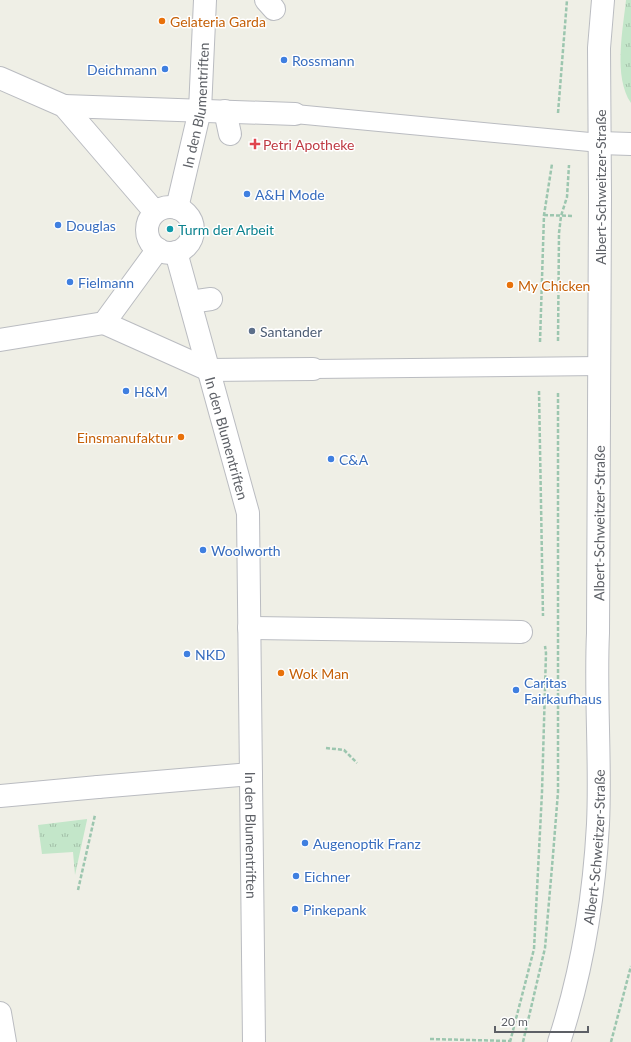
<svg xmlns="http://www.w3.org/2000/svg" width="631" height="1042" font-family="Lato,sans-serif">
<style>
.grass{fill:url(#grass-tufts)}
.lines{fill:none;stroke-linecap:round;stroke-linejoin:round}
.service-casing{stroke:#babcc1;stroke-width:20}
.pedestrian-casing{stroke:#babcc1;stroke-width:24}
.minor-casing{stroke:#babcc1;stroke-width:24}
.tertiary-casing{stroke:#babcc1;stroke-width:24}
.path{stroke:#9cc6af;stroke-width:2.5;stroke-dasharray:4 2;stroke-linecap:butt}
.service{stroke:#fff;stroke-width:18}
.pedestrian{stroke:#fff;stroke-width:22}
.minor{stroke:#fff;stroke-width:22}
.tertiary{stroke:#fff;stroke-width:22}
.food-dot{fill:#e8710a;stroke:#fff;stroke-width:1.5}
.shop-dot{fill:#3f7fe0;stroke:#fff;stroke-width:1.5}
.health-dot{fill:#e0444e;stroke:#fff;stroke-width:1.5}
.culture-dot{fill:#0f9aa8;stroke:#fff;stroke-width:1.5}
.service-dot{fill:#5c6f8a;stroke:#fff;stroke-width:1.5}
.labels{text-anchor:middle;dominant-baseline:central;stroke-width:3;stroke-linejoin:round;paint-order:stroke}
.food-label{font-size:14px;fill:#c56008;stroke:#fff;text-anchor:start}
.shop-label{font-size:14px;fill:#366cbe;stroke:#fff;text-anchor:start}
.street-label{font-size:14px;fill:#5d6066;stroke:#fff}
.health-label{font-size:14px;fill:#be3a42;stroke:#fff;text-anchor:start}
.culture-label{font-size:14px;fill:#0d838f;stroke:#fff;text-anchor:start}
.service-label{font-size:14px;fill:#4e5e75;stroke:#fff;text-anchor:start}
</style>
<defs>
<pattern id="grass-tufts" width="24" height="20" patternUnits="userSpaceOnUse"><rect width="24" height="20" fill="#c3e6c9"/><path d="M3 7l-1-3M5 7V3M7 7l1-3M15 17l-1-3M17 17v-4M19 17l1-3" fill="none" stroke="#a2bea7"/></pattern>
</defs>
<rect width="100%" height="100%" fill="#efefe6"/>
<g class="grass">
<path d="M626,0H631V103C613,77 623,29 626,0Z"/>
<polygon points="87,819 87,820 75,875 73,852 42,854 38,825"/>
</g>
<g class="lines">
<defs>
<g id="service">
<polyline points="295,114 600,143"/>
<polyline points="313,369 600,366"/>
</g>
<g id="pedestrian">
<polyline points="266,0 274,9"/>
<polyline points="0,78 64,106 155,212"/>
<polyline points="64,106 295,114"/>
<polyline points="225,111 230,134"/>
<circle cx="170" cy="230" r="23"/>
<path id="s1" d="M177,208L200,110L205,0"/>
<polyline points="158,249 104,323 209,370 313,369"/>
<path id="s2" d="M176,252L248,513L254,1042"/>
<polyline points="190,302 211,299"/>
<polyline points="0,340 104,323"/>
<polyline points="249,628 521,632"/>
<polyline points="98,787 251,774"/>
</g>
<g id="minor">
<polyline points="600,143 631,144"/>
<polyline points="0,796 98,787"/>
<polyline points="0,1013 5,1042"/>
</g>
<g id="tertiary">
<path id="s3" d="M559,1042C582,972 594,898 598,824C601,761 595,697 598,633L600,197L599,48L603,0"/>
</g>
</defs>
<use href="#service" class="service-casing"/>
<use href="#pedestrian" class="pedestrian-casing"/>
<use href="#minor" class="minor-casing"/>
<use href="#tertiary" class="tertiary-casing"/>
<g class="path">
<polyline points="558,113 567,0"/>
<polyline points="544,215 573,216"/>
<polyline points="558,341 559,233 561,216 567,197 569,165"/>
<polyline points="540,342 544,215 552,164"/>
<polyline points="539,391 543,616"/>
<polyline points="326,748 344,750 357,763"/>
<polyline points="78,890 95,815"/>
<polyline points="430,1039 511,1041"/>
<polyline points="510,1042 534,949 542,792 546,653 545,646"/>
<polyline points="523,1042 545,948 553,855 558,792 558,392"/>
<polyline points="611,1042 631,966"/>
</g>
<use href="#service" class="service"/>
<use href="#pedestrian" class="pedestrian"/>
<use href="#minor" class="minor"/>
<use href="#tertiary" class="tertiary"/>
</g>
<g class="food-dot">
<circle cx="162" cy="21" r="4"/>
<circle cx="510" cy="285" r="4"/>
<circle cx="181" cy="437" r="4"/>
<circle cx="281" cy="673" r="4"/>
</g>
<g class="shop-dot">
<circle cx="284" cy="60" r="4"/>
<circle cx="165" cy="69" r="4"/>
<circle cx="247" cy="194" r="4"/>
<circle cx="58" cy="225" r="4"/>
<circle cx="70" cy="282" r="4"/>
<circle cx="126" cy="391" r="4"/>
<circle cx="331" cy="459" r="4"/>
<circle cx="203" cy="550" r="4"/>
<circle cx="187" cy="654" r="4"/>
<circle cx="516" cy="690" r="4"/>
<circle cx="305" cy="843" r="4"/>
<circle cx="296" cy="876" r="4"/>
<circle cx="295" cy="909" r="4"/>
</g>
<path class="health-dot" d="M253 138h4v4h4v4h-4v4h-4v-4h-4v-4h4z"/>
<circle class="culture-dot" cx="170" cy="229" r="4"/>
<circle class="service-dot" cx="252" cy="331" r="4"/>
<g class="labels">
<g class="food-label">
<text x="170" y="21">Gelateria Garda</text>
<text x="518" y="285">My Chicken</text>
<text x="173" y="437" text-anchor="end">Einsmanufaktur</text>
<text x="289" y="673">Wok Man</text>
</g>
<g class="shop-label">
<text x="292" y="60">Rossmann</text>
<text x="157" y="69" text-anchor="end">Deichmann</text>
<text x="255" y="194">A&amp;H Mode</text>
<text x="66" y="225">Douglas</text>
<text x="78" y="282">Fielmann</text>
<text x="134" y="391">H&amp;M</text>
<text x="339" y="459">C&amp;A</text>
<text x="211" y="550">Woolworth</text>
<text x="195" y="654">NKD</text>
<text x="524" y="682">Caritas<tspan x="524" dy="16">Fairkaufhaus</tspan></text>
<text x="313" y="843">Augenoptik Franz</text>
<text x="304" y="876">Eichner</text>
<text x="303" y="909">Pinkepank</text>
</g>
<g class="street-label">
<text stroke="none"><textPath href="#s1" startOffset="105">In den Blumentriften</textPath></text>
<text transform="translate(600 187) rotate(-90)">Albert-Schweitzer-Straße</text>
<text stroke="none"><textPath href="#s2" startOffset="193">In den Blumentriften</textPath></text>
<text stroke="none"><textPath href="#s3" startOffset="523">Albert-Schweitzer-Straße</textPath></text>
<text stroke="none"><textPath href="#s2" startOffset="593">In den Blumentriften</textPath></text>
<text stroke="none"><textPath href="#s3" startOffset="199">Albert-Schweitzer-Straße</textPath></text>
</g>
<g class="health-label">
<text x="263" y="144">Petri Apotheke</text>
</g>
<g class="culture-label">
<text x="178" y="229">Turm der Arbeit</text>
</g>
<g class="service-label">
<text x="260" y="331">Santander</text>
</g>
</g>
<path d="M495 1026v6h93v-6" fill="none" stroke="#5d6066" stroke-width="2"/>
<text x="501" y="1026" font-size="12" fill="#5d6066" stroke="#ffffff" stroke-width="3" paint-order="stroke">20 m</text>
</svg>
